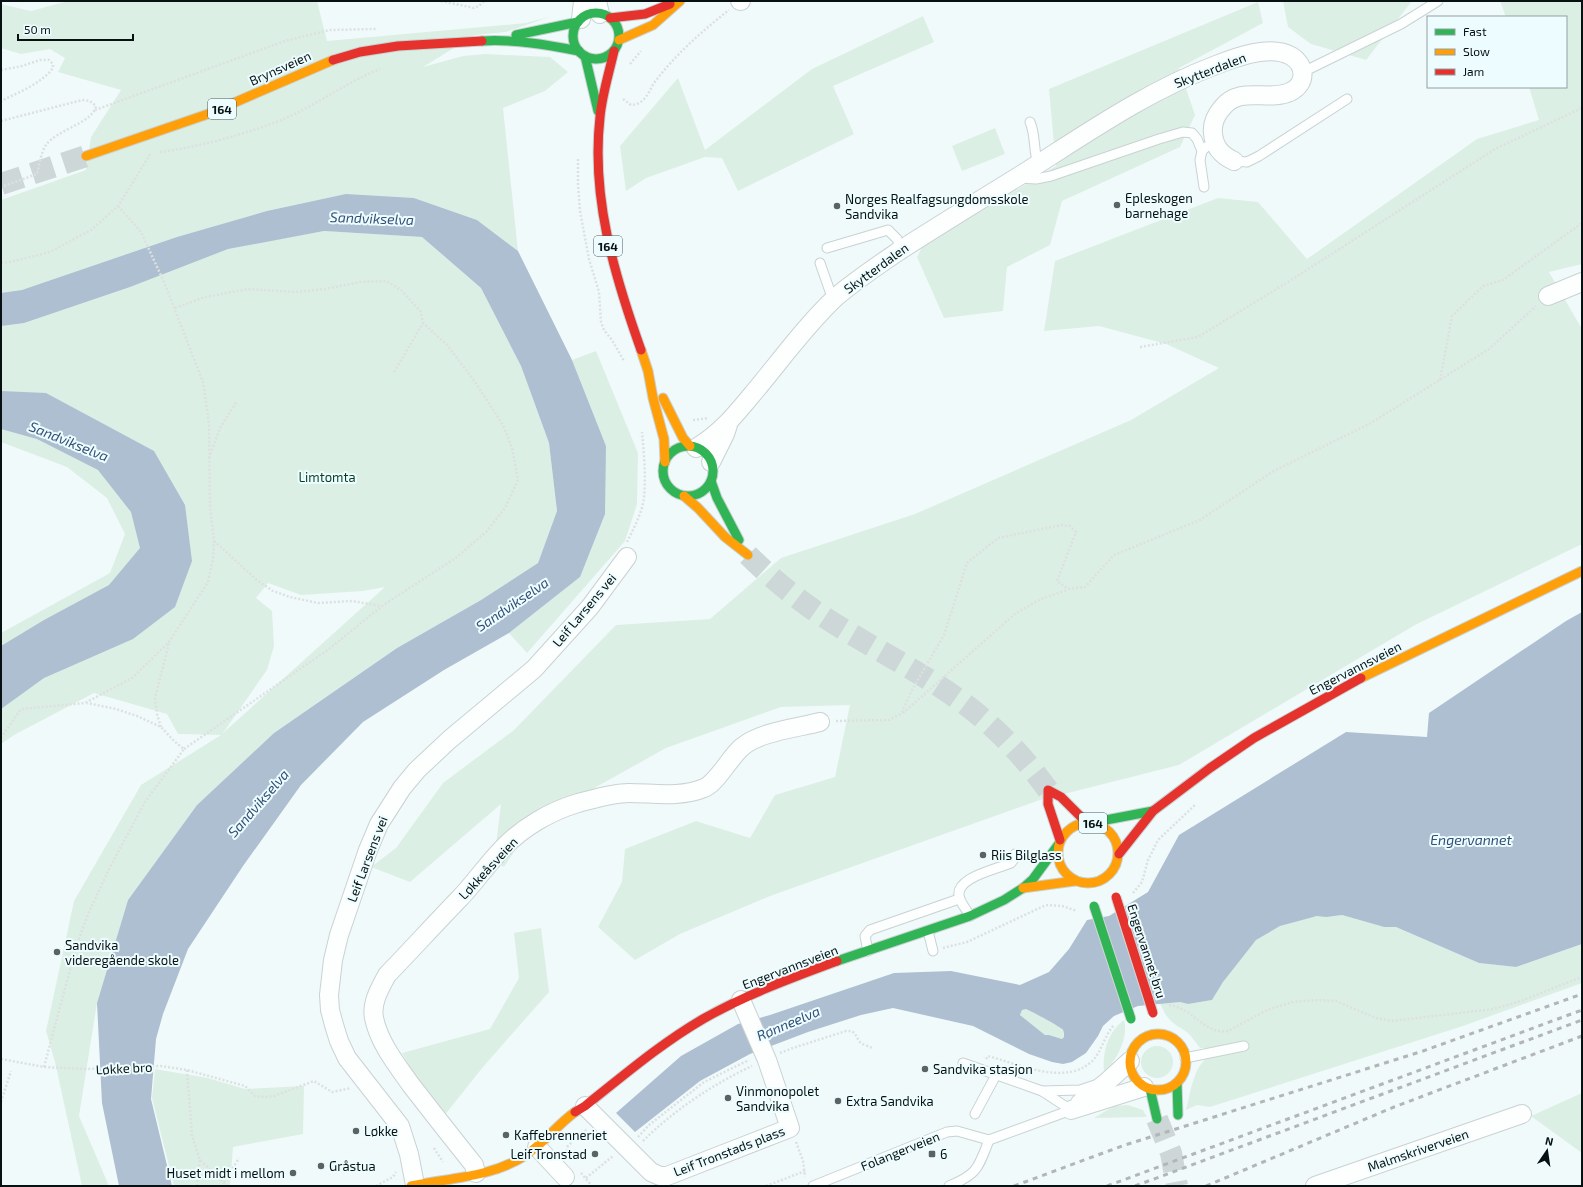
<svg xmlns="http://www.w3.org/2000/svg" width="1583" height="1187" font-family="'Exo 2',sans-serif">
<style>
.green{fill:#dcefe5;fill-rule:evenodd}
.water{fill:#afbfd2;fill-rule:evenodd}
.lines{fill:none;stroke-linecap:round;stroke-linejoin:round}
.primary-tunnel{stroke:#ced7d8;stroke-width:22;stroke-dasharray:22 11;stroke-linecap:butt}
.lane-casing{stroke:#c9d2d3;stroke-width:11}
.street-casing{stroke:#c9d2d3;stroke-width:20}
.fast-casing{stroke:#c9d2d3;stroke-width:11}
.slow-casing{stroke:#c9d2d3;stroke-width:11}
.jam-casing{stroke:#c9d2d3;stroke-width:11}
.path{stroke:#dde0e0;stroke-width:2.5;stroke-dasharray:2 2;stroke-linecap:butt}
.lane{stroke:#fdfefe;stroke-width:9}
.street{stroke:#fdfefe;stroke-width:18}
.fast{stroke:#30b455;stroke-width:9}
.slow{stroke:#ff9f0a;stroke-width:9}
.jam{stroke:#e5322d;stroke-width:9}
.rail{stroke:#b3b6b6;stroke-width:3;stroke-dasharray:5 5;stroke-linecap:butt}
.fast-bridge-casing{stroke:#d2d7d7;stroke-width:11;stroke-linecap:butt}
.jam-bridge-casing{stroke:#d2d7d7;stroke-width:11;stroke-linecap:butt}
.fast-bridge{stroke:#30b455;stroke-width:9}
.jam-bridge{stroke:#e5322d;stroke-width:9}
.poi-dot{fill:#5a6364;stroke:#edfdff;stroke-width:1.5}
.labels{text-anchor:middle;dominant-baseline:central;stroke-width:4;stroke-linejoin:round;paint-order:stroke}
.shield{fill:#edfdff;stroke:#4d5859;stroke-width:1}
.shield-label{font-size:12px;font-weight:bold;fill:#081112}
.street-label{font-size:13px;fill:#081112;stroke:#edfdff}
.poi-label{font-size:13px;fill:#081112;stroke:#edfdff;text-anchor:start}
.park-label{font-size:13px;fill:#073e22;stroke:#edfdff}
.water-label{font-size:14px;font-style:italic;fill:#334f76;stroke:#edfdff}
</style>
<rect width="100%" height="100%" fill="#f1fafb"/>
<g class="green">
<path d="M68,1H317L327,41L526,23L552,16L506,32L475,35L423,67L463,56L485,54L550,57L568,72L545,91L503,108L518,251L477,220L414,198L232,247L324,231L422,237L481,288L521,366L549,443L557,511L538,563L481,600L397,648L274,733L197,805L128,900L97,1003L79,1116L109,1186H82L55,1062L46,1031L74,901L141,785L221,735L178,734L167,714L94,693L14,735L1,744V633L110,573L125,534L107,498L67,467L1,442V200L86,170L91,137L121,90L58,72L65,58L50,49L21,54L1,48V4L31,11ZM268,583L301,595L363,591L385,587L223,733L267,670L274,646L272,611L256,598Z"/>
<polygon points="1283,1 1412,1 1366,60 1311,44 1288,27"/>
<polygon points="1500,1 1582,1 1582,264 1549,272 1582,329 1582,544 1415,625 1179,765 1040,800 770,896 680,934 635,960 598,927 622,882 625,849 696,821 750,838 775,795 835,777 850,705 781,707 666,748 598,786 523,838 504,867 494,861 501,804 410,882 371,867 396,848 443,783 514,730 616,625 710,619 781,558 915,514 1131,420 1219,368 1166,344 1099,326 1044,331 1055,261 1218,198 1258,202 1307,259 1477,139 1539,120 1529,87 1566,87 1566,17 1506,17"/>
<polygon points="1258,2 1263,23 1179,68 1195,115 1180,147 1062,201 1050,245 1007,267 1003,311 944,318 917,257 922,247 1056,166 1049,89"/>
<polygon points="923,16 934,42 833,86 854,134 738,191 722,158 705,157 646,178 626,191 620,146 678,78 705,150 812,69"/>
<polygon points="995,128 1005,154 962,171 952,146"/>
<polygon points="596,351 638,453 637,504 625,541 527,653 509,633 580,577 606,446 572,360"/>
<path d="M1342,915L1384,927H1396L1479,963L1516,967L1582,944V983L1463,1026L1210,1107L1197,1105L1186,1110C1190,1095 1193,1068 1207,1058C1211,1056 1215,1055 1219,1054L1218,1046L1210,1048H1200C1196,1043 1192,1037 1188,1033C1172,1022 1168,1022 1160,1003L1180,1002L1188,1004L1212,1000C1224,980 1238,957 1255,941C1266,930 1282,925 1297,921C1303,920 1311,916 1318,916C1326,916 1334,915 1342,915Z"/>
<polygon points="541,928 549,992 483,1067 444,1116 416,1079 402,1053 490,1029 519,978 514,933"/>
<polygon points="1026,1008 1060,1027 1063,1031 1064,1037 1062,1039 1049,1035 1045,1035 1020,1015 1022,1010"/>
<path d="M1124,1020C1129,1036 1117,1061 1104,1071C1102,1052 1108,1032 1124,1020Z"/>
<circle cx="1157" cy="1062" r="16"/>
<polygon points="155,1069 208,1078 245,1089 304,1086 303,1134 233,1147 230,1186 174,1186 152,1098"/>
<polygon points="1582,1093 1582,1153 1531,1116"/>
<polygon points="1128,1105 1143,1110 1147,1117 1094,1118 1114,1106"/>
</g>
<g class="water">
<polygon points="346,194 414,198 477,220 518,251 572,360 606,446 605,514 580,577 509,633 444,670 363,722 301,785 243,866 188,949 163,1014 156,1039 151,1099 172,1186 119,1186 102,1103 97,1003 128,900 197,805 274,733 397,648 481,600 538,563 557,511 549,443 521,366 481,288 422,237 324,231 228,249 130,287 24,323 1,326 1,293 22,290 177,237 267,211"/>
<polygon points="1,391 46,393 154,451 185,505 192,561 175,607 133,639 44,678 1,709 1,646 44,620 109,585 140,548 131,512 98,470 37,439 1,429"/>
<path d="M1582,612V944L1516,967L1479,963L1396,927H1384L1342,915L1326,917L1317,916L1280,926L1256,940L1223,982L1212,1000L1188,1004L1180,1002L1138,1006L1114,1016L1103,1026L1098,1036L1086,1053L1072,1062L1063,1064L1052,1062L1029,1054L973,1026L893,1008L861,1015L808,1032L750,1054L700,1081L635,1132L616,1113L681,1056L738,1024L770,1015L894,973L951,971L1020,985L1049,972L1069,949L1087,920L1109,916L1148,892L1179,835L1346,732L1427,737L1429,713L1566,621ZM1026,1009C1031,1011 1061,1027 1063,1030C1064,1032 1064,1035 1064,1037L1062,1039L1049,1035H1045L1020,1015L1022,1010Z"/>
</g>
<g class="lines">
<g class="primary-tunnel">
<polyline points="1,184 86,156"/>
<path d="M748,555C767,574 786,590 808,606C854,639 907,663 955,697C991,722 1022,754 1048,790"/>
<polyline points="1157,1119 1171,1153 1177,1186"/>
</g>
<defs>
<g id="lane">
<polyline points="1303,72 1401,24 1438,1"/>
<path d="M1030,122C1036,136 1033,149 1038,164"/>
<polyline points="1234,161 1247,162 1259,156 1347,99"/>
<polyline points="1019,178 1036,179 1051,176 1159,139 1183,132 1192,133 1197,139 1202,151"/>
<polyline points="1204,187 1200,160 1202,151 1206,147"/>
<polyline points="827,248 888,230 897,239 901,250"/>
<polyline points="820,263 833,300"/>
<path d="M970,916C967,910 962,905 960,899C951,878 998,869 1011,863L1014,859L1015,854"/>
<polyline points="928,931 933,951"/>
<polyline points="868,951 865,936 870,930 959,899"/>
<polyline points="1185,1058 1244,1046"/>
<polyline points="963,1063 1042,1091 1071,1110"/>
<polyline points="1042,1091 1080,1090 1095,1085"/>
<polyline points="975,1114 996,1075"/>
<polyline points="813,1186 947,1132 957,1131 989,1140 1071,1110"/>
<path d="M949,1186C978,1174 978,1168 989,1140"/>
</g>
<g id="street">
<polyline points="597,1 600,14"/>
<polyline points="740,1 741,1"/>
<polyline points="581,19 583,1"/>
<polyline points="1548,296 1582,282"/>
<path d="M696,448C722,432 736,414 755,391C781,360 806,325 836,297C856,280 877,266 899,251C938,226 977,202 1016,178C1080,138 1144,92 1216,65C1236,57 1271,44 1291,56C1306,65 1307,84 1290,92C1268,102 1240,85 1222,108C1216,115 1212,124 1213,133C1214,147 1221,155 1234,161"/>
<polyline points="711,462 725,434 728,425"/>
<polyline points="1080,1103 1108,1081 1130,1061"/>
<polyline points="585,1106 651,1172 660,1176 667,1176 790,1128 767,1060 741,1000"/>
<polyline points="1071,1110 1144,1087"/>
<polyline points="537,1147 565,1177"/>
<path d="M476,1173L474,1165C453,1139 432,1112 411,1085C397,1065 379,1043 374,1018C371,1003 380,988 387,975C411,950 434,925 458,900C474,884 487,864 503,848C523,827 551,811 578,803C594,799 612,793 629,793C653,793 680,798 704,788C717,783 730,757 742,747C759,732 797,728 820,722"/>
<polyline points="415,1185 409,1154 400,1126 347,1058 339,1041 334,1025 330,1010 329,995 333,960 339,935 368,850 379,824 402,788 417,770 449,740 534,669 590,607 627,557"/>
<polyline points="1315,1186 1522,1114"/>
</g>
<g id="fast">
<circle cx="596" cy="36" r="23"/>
<polyline points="516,35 578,22"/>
<path d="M482,41C514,39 548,45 579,51"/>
<polyline points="585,56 598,111"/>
<circle cx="688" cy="471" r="25"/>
<polyline points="711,481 717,498 739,540"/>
<polyline points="1090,823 1153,811"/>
<polyline points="837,961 970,916 1004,900 1023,888 1033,879 1058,845"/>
<polyline points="1177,1083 1178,1115"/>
<polyline points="1150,1089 1157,1119"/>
</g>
<g id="slow">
<polyline points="619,40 653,25 680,1"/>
<polyline points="86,156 208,114 333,60"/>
<polyline points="641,350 648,371 653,398 664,439 665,462"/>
<polyline points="663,398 683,438 690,446"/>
<polyline points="684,496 698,508 725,537 748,555"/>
<polyline points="1361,678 1582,571"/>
<circle cx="1088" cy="853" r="30"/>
<polyline points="1023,888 1075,881"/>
<circle cx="1158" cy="1062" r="28"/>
<path d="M411,1186C449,1178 493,1177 526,1155C544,1143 557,1125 575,1112"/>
</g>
<g id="jam">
<polyline points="610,18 645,14 670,4"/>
<path d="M614,51C609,73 602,95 600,117C591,197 614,274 641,350"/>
<polyline points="333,60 360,52 398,46 482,41"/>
<polyline points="1060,840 1048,804 1048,790 1061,797 1087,823"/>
<polyline points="1119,854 1153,811 1210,768 1254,738 1361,678"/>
<path d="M575,1112L585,1106C623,1076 660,1044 703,1019C745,995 791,978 837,961"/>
</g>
</defs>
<use href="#lane" class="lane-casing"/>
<use href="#street" class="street-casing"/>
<use href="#fast" class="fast-casing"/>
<use href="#slow" class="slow-casing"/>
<use href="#jam" class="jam-casing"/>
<g class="path">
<polyline points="441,1 474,8 479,6 484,1"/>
<polyline points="630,64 641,51"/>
<path d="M1,70L22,66L40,60H49L53,64V68C41,84 19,92 1,101"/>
<path d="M623,99L631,105C645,104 648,93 654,83C675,55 701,32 729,10"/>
<polyline points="95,110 285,41 330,30 377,29"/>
<path d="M1,121L82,100L90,101L96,106C93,123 56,130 46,145C41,152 39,166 37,174L1,187"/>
<path d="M160,152C199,147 250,133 286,118C318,104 347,82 380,69"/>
<polyline points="578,159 578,184 580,211 589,259 599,292 601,322 604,330 612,340 624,361"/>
<polyline points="1,263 10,262 50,252 91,230 118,206 151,153"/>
<polyline points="175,308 205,297 248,289 295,292 325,289 360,282 386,281 401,290 421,312 423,323 393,374"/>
<polyline points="1140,347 1198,337 1288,282 1495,149 1582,108"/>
<polyline points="1440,380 1452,316 1483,286 1503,280 1582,223"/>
<polyline points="693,420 708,418"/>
<polyline points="209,458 220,428 237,401"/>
<polyline points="214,541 258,581 273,591 290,597 318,603 352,601 381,606"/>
<path d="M627,542C634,528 642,513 644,498C646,477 644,453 642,432"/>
<polyline points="903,713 1016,613 1041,599 1067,590"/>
<polyline points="836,721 889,720 901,714 912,690 944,635 967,563 998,538 1061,525 1070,526 1076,532 1057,581 1068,589 1085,587 1114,555 1200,520 1272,472 1371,423 1489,349 1536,306"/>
<polyline points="161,727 157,714 155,698 169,643"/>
<polyline points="1,738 21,709 85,703 132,678 169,642 208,582 213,558 214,541 210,507 209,423 203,382 164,282 141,232 118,206"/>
<polyline points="184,749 329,649 382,606 457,557 487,531 505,508 518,480 512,448 503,425 473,379 447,345 423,323"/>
<polyline points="1133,893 1142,882 1148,860 1158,840 1196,804"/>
<polyline points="943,948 967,942 1046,905 1062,906 1077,911"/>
<path d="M1169,1005C1193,1008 1205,1035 1228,1031L1267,1010L1293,1002L1315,1000L1336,1001L1376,1018L1392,1021L1493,1009L1518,1002L1582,977"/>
<path d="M780,1053L793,1048L846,1031C856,1030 855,1036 860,1042C863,1045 869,1046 872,1048"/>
<polyline points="1,1059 44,1067 87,1069 161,1066 187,1070 245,1086 255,1096 264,1097 274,1096 314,1081 332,1092 351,1088"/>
<path d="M986,1059L988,1056C1018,1064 1065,1086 1091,1062C1101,1054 1104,1036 1114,1025"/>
<polyline points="44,1067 76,947 89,912 110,867 145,802 184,749 175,742 161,727 137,716 116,709 87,703"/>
<polyline points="187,1070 192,1136 200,1160 227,1186"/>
<polyline points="1,1102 11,1071"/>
<polyline points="638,1137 649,1125 704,1082 749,1060"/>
<path d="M643,1141C673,1111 713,1084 752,1066"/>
<polyline points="796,1142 803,1161 805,1177"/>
<polyline points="434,1148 443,1162"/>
<polyline points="567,1155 567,1147 581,1133 587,1130"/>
<polyline points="581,1173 592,1186"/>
<polyline points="586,1178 613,1156"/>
<polyline points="224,1182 239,1158"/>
<polyline points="197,1186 200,1160"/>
<polyline points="376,1186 393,1177 396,1172"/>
<polyline points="766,1186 805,1171"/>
</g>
<use href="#lane" class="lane"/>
<use href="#street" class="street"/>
<use href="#fast" class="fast"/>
<use href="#slow" class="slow"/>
<use href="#jam" class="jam"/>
<g class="rail">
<polyline points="1014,1186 1122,1146 1423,1051 1582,994"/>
<polyline points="1107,1186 1582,1010"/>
<polyline points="1135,1186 1582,1020"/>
<polyline points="1206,1186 1394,1107 1582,1036"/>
</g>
<defs>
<polyline id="fast-bridge" points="1094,906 1131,1019"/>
<polyline id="jam-bridge" points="1116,897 1153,1013"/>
</defs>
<use href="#fast-bridge" class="fast-bridge-casing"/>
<use href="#jam-bridge" class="jam-bridge-casing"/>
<use href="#fast-bridge" class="fast-bridge"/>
<use href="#jam-bridge" class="jam-bridge"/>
</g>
<g class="poi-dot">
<circle cx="1117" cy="205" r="4"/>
<circle cx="837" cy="206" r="4"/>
<circle cx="983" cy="855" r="4"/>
<circle cx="57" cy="952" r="4"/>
<circle cx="925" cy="1069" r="4"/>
<circle cx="728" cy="1098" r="4"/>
<circle cx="838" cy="1101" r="4"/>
<circle cx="356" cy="1131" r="4"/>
<circle cx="506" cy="1135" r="4"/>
<circle cx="595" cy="1154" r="4"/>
<rect x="928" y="1150" width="8" height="8" rx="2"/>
<circle cx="321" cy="1166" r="4"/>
<circle cx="293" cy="1173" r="4"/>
</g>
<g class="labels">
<g class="shield">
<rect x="208" y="99" width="28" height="20" rx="3"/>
<rect x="594" y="236" width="28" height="20" rx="3"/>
<rect x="1079" y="813" width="28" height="20" rx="3"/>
</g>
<g class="shield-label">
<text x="222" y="109">164</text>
<text x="608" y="246">164</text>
<text x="1093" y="823">164</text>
</g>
<g class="street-label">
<text transform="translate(280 68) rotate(-24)">Brynsveien</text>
<text transform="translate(1210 70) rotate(-21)">Skytterdalen</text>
<text transform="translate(876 268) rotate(-36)">Skytterdalen</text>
<text transform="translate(584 610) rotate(-50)">Leif Larsens vei</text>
<text transform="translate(1355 668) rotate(-27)">Engervannsveien</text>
<text transform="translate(367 859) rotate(-69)">Leif Larsens vei</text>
<text transform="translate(488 868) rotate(-47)">Løkkeåsveien</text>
<text transform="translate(1147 951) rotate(72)">Engervannet bru</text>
<text transform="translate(790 967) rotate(-21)">Engervannsveien</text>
<text transform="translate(124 1068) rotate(-3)">Løkke bro</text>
<text transform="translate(1418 1150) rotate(-19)">Malmskriverveien</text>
<text transform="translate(729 1151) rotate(-21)">Leif Tronstads plass</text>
<text transform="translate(900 1151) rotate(-22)">Folangerveien</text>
</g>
<g class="poi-label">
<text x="1125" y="198">Epleskogen<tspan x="1125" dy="15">barnehage</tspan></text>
<text x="845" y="199">Norges Realfagsungdomsskole<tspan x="845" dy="15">Sandvika</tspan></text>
<text x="991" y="855">Riis Bilglass</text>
<text x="65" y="945">Sandvika<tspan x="65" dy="15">videregående skole</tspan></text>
<text x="933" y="1069">Sandvika stasjon</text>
<text x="736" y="1091">Vinmonopolet<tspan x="736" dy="15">Sandvika</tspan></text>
<text x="846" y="1101">Extra Sandvika</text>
<text x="364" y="1131">Løkke</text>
<text x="514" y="1135">Kaffebrenneriet</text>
<text x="587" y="1154" text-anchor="end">Leif Tronstad</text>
<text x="940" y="1154">6</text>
<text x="329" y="1166">Gråstua</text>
<text x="285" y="1173" text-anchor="end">Huset midt i mellom</text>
</g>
<g class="park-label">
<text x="327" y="477">Limtomta</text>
</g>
<g class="water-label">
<text transform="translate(372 218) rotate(2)">Sandvikselva</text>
<text transform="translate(69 441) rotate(22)">Sandvikselva</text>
<text transform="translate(512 604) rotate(-34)">Sandvikselva</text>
<text transform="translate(258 803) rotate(-49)">Sandvikselva</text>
<text x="1471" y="839">Engervannet</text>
<text transform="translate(788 1023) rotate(-23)">Rønneelva</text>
</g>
</g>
<rect width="1583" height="1187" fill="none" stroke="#081112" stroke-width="4"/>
<rect x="1427" y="16" width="140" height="72" fill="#edfdff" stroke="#919fa0"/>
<rect x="1435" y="29" width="20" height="6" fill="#30b455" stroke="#919fa0"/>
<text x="1463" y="36" font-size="12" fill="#081112">Fast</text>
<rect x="1435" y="49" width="20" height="6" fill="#ff9f0a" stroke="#919fa0"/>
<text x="1463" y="56" font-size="12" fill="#081112">Slow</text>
<rect x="1435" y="69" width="20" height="6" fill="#e5322d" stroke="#919fa0"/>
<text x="1463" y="76" font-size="12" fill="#081112">Jam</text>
<g transform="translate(1547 1151) rotate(13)" stroke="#edfdff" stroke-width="3" paint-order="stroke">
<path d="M0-3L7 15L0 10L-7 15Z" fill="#081112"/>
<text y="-6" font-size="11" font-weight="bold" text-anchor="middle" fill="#081112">N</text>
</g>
<path d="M18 34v6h115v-6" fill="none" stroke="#081112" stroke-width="2"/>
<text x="24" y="34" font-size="12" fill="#081112" stroke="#edfdff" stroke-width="3" paint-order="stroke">50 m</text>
</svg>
